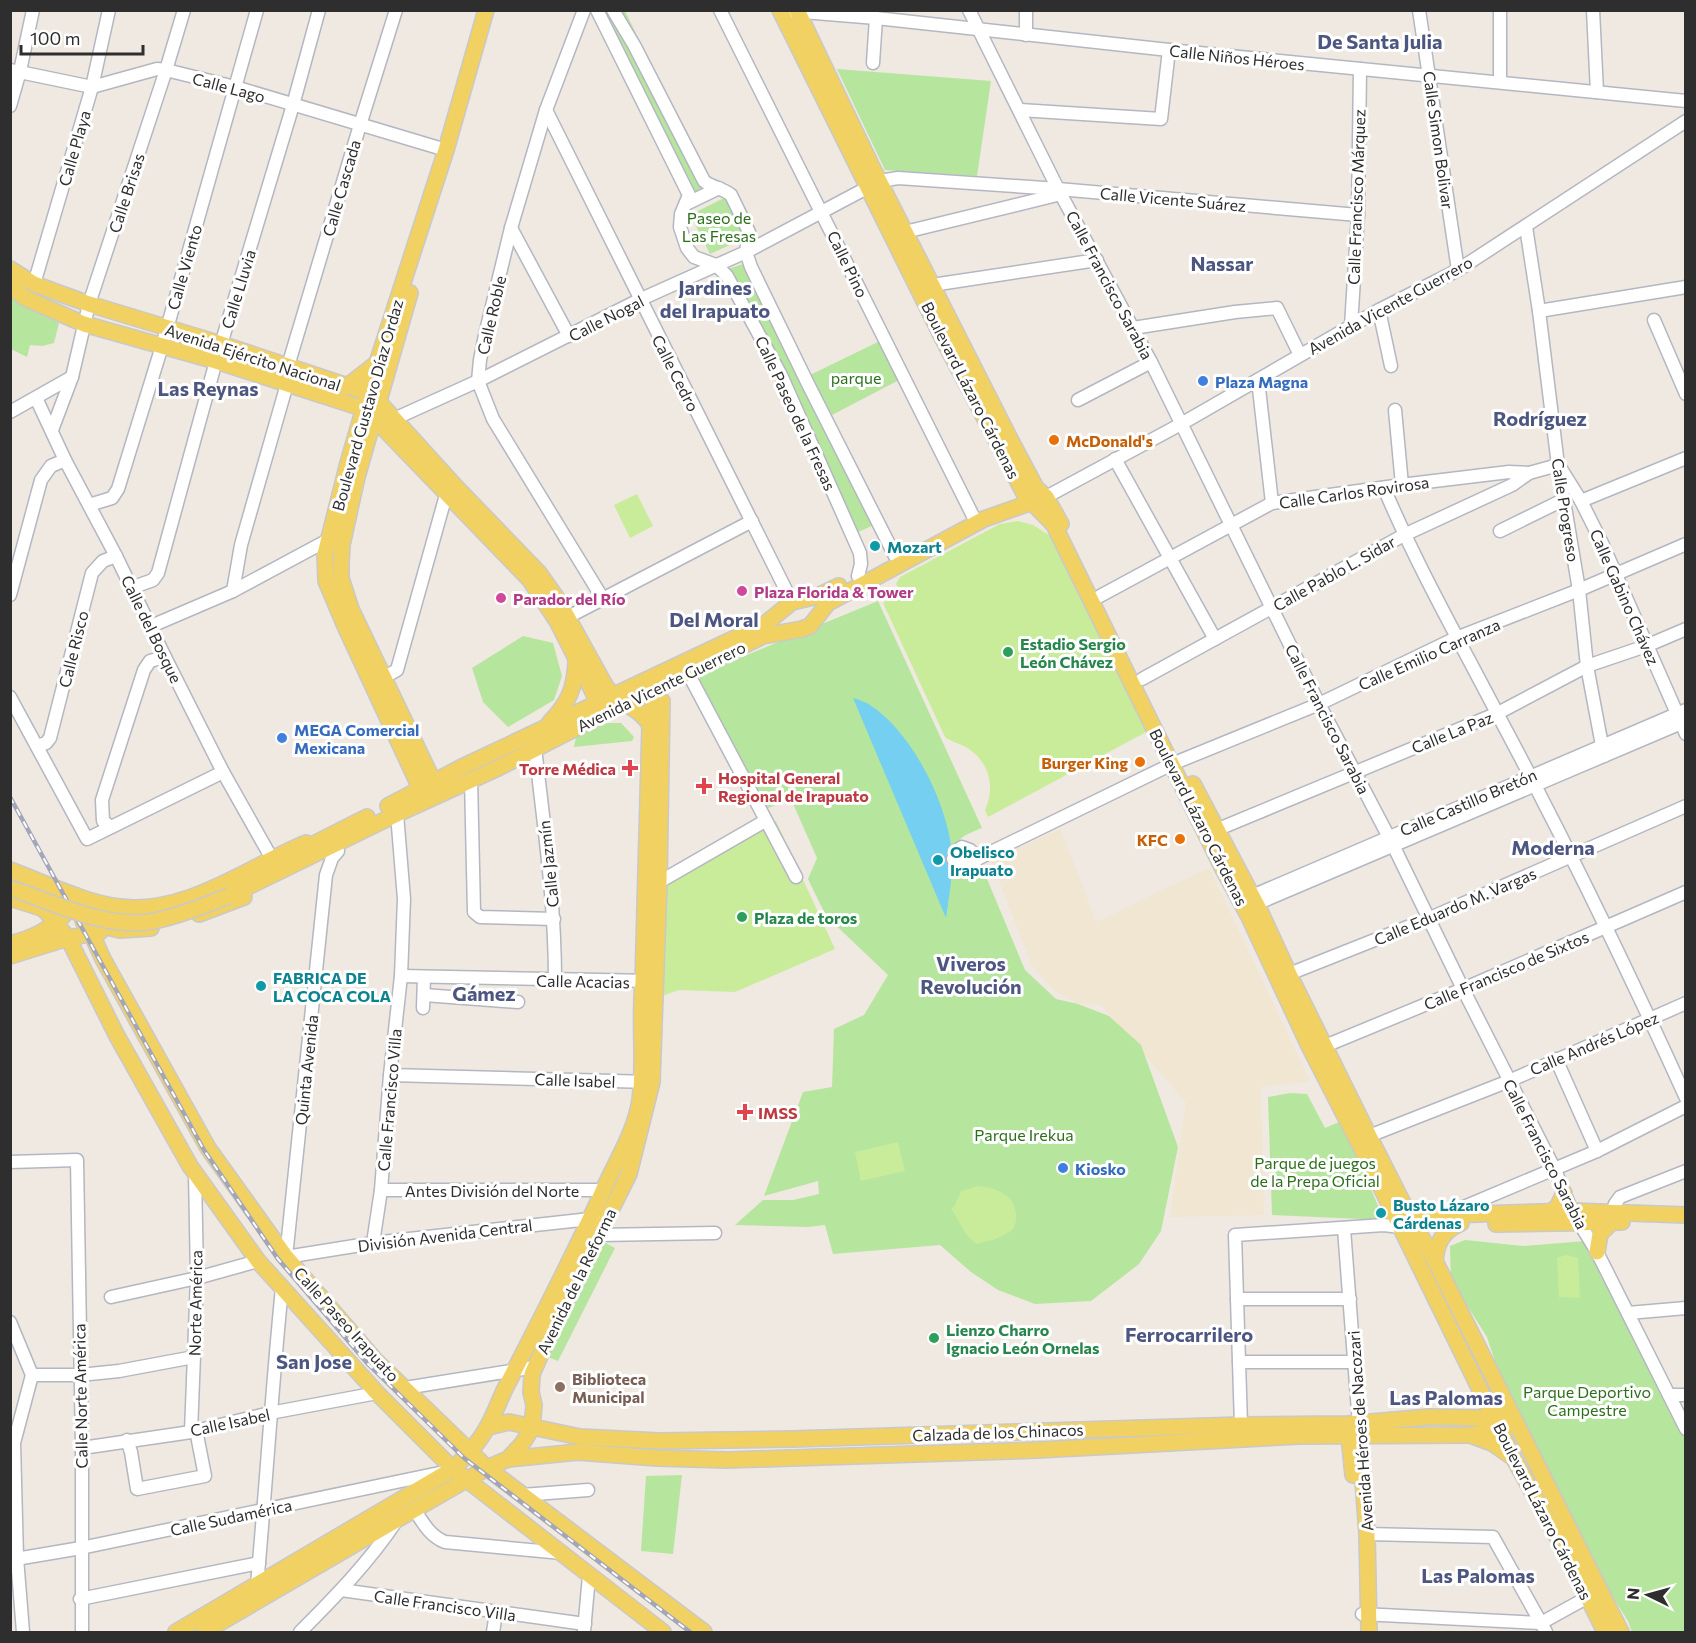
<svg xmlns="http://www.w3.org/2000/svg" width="1696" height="1643" font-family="Commissioner,sans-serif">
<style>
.education{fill:#f0e6d1}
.green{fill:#b6e59e}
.pitch{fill:#c9ec9a}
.water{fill:#75cff0}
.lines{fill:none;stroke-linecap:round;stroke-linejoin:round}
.minor-casing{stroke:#b4b7c1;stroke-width:15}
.major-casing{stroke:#c9c9c9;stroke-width:18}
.minor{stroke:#fff;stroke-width:12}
.major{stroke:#f2d163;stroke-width:15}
.rail-casing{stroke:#a3a6b8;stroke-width:4.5}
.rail{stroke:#fff;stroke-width:2;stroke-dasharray:7;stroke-linecap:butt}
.major-bridge-casing{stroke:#c9c9c9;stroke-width:18;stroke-linecap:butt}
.major-bridge{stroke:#f2d163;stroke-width:15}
.shop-dot{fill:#3f7fe0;stroke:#fff;stroke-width:2}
.food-dot{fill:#e8710a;stroke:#fff;stroke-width:2}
.culture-dot{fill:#0f9aa8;stroke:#fff;stroke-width:2}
.hotel-dot{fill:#d1479c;stroke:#fff;stroke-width:2}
.leisure-dot{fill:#2e9e5b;stroke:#fff;stroke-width:2}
.health-dot{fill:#e0444e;stroke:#fff;stroke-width:2}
.education-dot{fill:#8d6e63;stroke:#fff;stroke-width:2}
.labels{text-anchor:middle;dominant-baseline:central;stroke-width:6;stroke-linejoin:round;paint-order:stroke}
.street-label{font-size:16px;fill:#2e2e2e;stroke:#fff}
.park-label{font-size:16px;fill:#2c6e1b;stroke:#fff}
.shop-label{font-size:16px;font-weight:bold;fill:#366cbe;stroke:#fff;text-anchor:start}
.food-label{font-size:16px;font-weight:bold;fill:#c56008;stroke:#fff;text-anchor:end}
.culture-label{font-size:16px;font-weight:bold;fill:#0d838f;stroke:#fff;text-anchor:start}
.hotel-label{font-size:16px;font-weight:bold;fill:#b23c85;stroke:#fff;text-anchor:start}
.leisure-label{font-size:16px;font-weight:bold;fill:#27864d;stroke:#fff;text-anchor:start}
.health-label{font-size:16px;font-weight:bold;fill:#be3a42;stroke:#fff;text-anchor:start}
.education-label{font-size:16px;font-weight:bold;fill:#785e54;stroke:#fff;text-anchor:start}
.quarter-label{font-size:20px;font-weight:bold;fill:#4d5680;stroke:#fff}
</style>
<rect width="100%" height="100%" fill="#efe9e1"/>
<polygon class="education" points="1061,829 1096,922 1209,868 1310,1081 1261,1087 1264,1215 1170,1217 1186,1102 1101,1005 1078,1004 1054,990 1032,966 991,860"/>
<g class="green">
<polygon points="597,11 625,11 710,186 689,195"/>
<polygon points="837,69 991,81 977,176 885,170"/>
<path d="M724,198C733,205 746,226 745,238L710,254L692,218L694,213Z"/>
<polygon points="743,264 874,525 856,533 728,269"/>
<polygon points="10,295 59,323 54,343 42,346 30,345 27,357 11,349"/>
<polygon points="882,340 901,379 832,415 810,375"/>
<path d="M878,601L982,828C960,837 953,839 953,865L962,871L982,867L1025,970L1056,999L1078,1004L1109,1016L1141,1045L1178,1147L1161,1231L1139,1264L1091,1301L1035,1304L998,1290L971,1272L940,1245L833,1254L825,1225L808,1227L735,1225L763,1200H793L819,1194L818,1181L764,1196L803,1092L832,1087L834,1029L864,1015L888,975L826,916L808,879L817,858L791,799L768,808L700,682V677L718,667Z"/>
<polygon points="523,636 553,643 562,676 554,700 508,727 483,702 472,668"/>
<polygon points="606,723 621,723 634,737 632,741 574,747 576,737"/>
<polygon points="1290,1093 1307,1094 1325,1128 1342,1121 1384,1220 1272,1215 1268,1097"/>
<polygon points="1465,1240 1523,1246 1586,1241 1601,1277 1629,1326 1685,1438 1685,1632 1632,1632 1628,1621 1594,1567 1509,1404 1487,1337 1451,1280 1450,1246"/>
<polygon points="602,1241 615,1248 558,1361 545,1356"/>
<polygon points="682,1475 673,1554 641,1551 646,1476"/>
</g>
<g class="pitch">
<polygon points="637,494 653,526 630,538 614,505"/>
<path d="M1018,521L1033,525L1052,537L1148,731L988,817L985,810C996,786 989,761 966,747C959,743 951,742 945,737L883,603L901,591L896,584L900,577L1000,524Z"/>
<polygon points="776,821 835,949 735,992 679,990 662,996 664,886"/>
<polygon points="898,1142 905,1171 861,1181 855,1152"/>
<path d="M978,1186C997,1188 1017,1195 1016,1218C1016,1224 1014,1230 1008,1233C999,1239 987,1241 977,1244C964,1237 960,1220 951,1209L955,1205L961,1191Z"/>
<polygon points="1566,1255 1578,1258 1580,1298 1559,1297 1557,1258"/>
</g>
<path class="water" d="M853,698C859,700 866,702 870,705C912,732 948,804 952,854C953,875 949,897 946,918Z"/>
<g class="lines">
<defs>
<g id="minor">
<polyline points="584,10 546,110 511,228 485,335 480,360 478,381 493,419 603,599"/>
<polyline points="597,10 689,195 681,214 680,227 687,248 694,257 716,265 727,276 781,375 860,553 861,564 858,576"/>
<path d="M613,10L634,45L704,181C712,188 723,188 731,195L749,232L746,252L751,267L808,384L895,556"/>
<polyline points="720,10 974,518"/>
<polyline points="969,10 1058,189 1151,362 1319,704 1393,845 1463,989 1555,1170 1572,1211 1597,1252 1686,1429"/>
<polyline points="1419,10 1458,270"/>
<polyline points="1500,10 1500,82"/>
<polyline points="1593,10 1597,92"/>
<polyline points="791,11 876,18 1169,50 1686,101"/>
<polyline points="1026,35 1026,10"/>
<polyline points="873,63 876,18"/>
<polyline points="10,70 92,87 157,69 166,70 235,87 446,150"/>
<polyline points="10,106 20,71 33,10"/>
<polyline points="546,110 792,602"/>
<polyline points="1020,110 1161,119 1169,50"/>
<polyline points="686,204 719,188"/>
<polyline points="1526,227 1539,311 1558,465 1579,590 1587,666 1604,756"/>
<polyline points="511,228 569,336"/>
<polyline points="905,232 1061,194"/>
<polyline points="34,284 92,87 109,10"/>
<polyline points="925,287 932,285 1097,260"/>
<polyline points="1379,310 1391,366"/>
<polyline points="1539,311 1686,287"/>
<polyline points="1654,320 1686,394"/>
<polyline points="1351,326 1358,215 1360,69"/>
<polyline points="1133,328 1235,312 1277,308 1300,355"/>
<polyline points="288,366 360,125 396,10"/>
<polyline points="1258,380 1272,503"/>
<polyline points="36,398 65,460 116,556 165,657 223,772 272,859"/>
<polyline points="1078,400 1151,362"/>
<polyline points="1395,410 1402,485"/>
<polyline points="10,412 72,377"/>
<polyline points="394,419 478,381 639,300 746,252 880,181 898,178 1058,189 1358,215"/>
<polyline points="52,430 72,377 89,304 166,70 184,10"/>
<polyline points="1115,459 1215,639"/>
<polyline points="1561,469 1581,501 1602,543 1686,734"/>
<path d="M1384,488C1417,566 1459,640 1498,715C1565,840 1627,968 1686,1098"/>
<polyline points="1046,497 1181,424 1379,310 1458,270 1686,121"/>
<polyline points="1581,501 1686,458"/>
<polyline points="89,505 112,498 118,489 162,346 257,10"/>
<polyline points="1500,531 1565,499"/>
<polyline points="131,588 153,580 158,573 216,361 293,105 319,10"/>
<polyline points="233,591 241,545 287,384"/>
<polyline points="10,595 41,480 51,466 65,460"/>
<polyline points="1100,596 1272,503 1409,484 1509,472 1529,473 1558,465"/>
<polyline points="568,617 752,521"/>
<polyline points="149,627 233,591 328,540"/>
<polyline points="688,673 796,877"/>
<polyline points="383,678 397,670 446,495"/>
<polyline points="1142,679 1404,535 1512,485 1529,473"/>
<polyline points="10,697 87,839 223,772"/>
<polyline points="37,746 46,743 50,738 92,573 103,561 116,556"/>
<path d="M535,748C544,826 555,902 555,980"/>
<polyline points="471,779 474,912 480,917 554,919"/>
<polyline points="111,827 103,821 102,800 144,670 150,661 165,657"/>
<polyline points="1216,830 1498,713 1587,666 1646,646 1686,629"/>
<polyline points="338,851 332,858 326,875 286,1257 373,1243 590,1219 597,1220"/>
<polyline points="979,858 970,850 962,847 956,851 953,859 956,864 969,866 979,858 1172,764 1319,704 1456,638 1579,590 1686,544"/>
<polyline points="654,885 765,821"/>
<polyline points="1252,896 1686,710"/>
<polyline points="1256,904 1686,721"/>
<polyline points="1289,974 1430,918 1686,806"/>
<polyline points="401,976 652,981"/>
<polyline points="424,995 518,1002"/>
<polyline points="423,1008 424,977"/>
<polyline points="1325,1046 1463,989 1686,892"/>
<polyline points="1556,1059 1597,1151"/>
<polyline points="390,1075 651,1082"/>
<polyline points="1369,1136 1509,1081 1686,1003"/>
<polyline points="10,1162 77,1160 82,1448 82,1632"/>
<polyline points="381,1190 603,1190"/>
<polyline points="1452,1212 1597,1151 1686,1106"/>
<polyline points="1612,1212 1615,1204 1620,1197 1686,1171"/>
<polyline points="1344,1229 1359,1424"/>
<polyline points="598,1235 715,1233"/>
<polyline points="373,1243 381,1190 390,1075 401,976 404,899 397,814"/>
<polyline points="111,1297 197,1278 258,1261"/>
<polyline points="1237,1299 1350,1299"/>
<polyline points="1628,1313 1686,1308"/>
<polyline points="10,1322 32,1375 14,1443 17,1558 23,1632"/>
<polyline points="1239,1362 1356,1362"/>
<polyline points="32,1375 80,1375 119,1371 194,1357"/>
<polyline points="405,1388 535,1367"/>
<polyline points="1669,1395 1686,1395"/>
<polyline points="1241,1425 1235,1235 1384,1225 1400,1227"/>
<polyline points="191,1432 197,1278 195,1173"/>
<polyline points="127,1440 131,1452 137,1489 205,1476 196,1430"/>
<polyline points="82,1448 191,1432 270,1413 377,1393"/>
<polyline points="522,1495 588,1490"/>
<path d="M414,1509C423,1523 430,1536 445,1542L562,1553"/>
<polyline points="1367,1534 1493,1537 1546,1632"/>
<polyline points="10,1560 81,1548 444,1472"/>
<path d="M257,1585C266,1486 272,1387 282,1288"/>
<polyline points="341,1590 585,1624"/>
<polyline points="80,1599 259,1563"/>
<polyline points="1362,1614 1541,1623 1588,1597"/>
<polyline points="584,1631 589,1576"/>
<path d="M300,1632C335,1597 370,1561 397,1520"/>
<polyline points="493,1632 496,1613"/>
</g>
<g id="major">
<polyline points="780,10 942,337 1025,495 1054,525 1223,869 1249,917 1309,1046 1373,1171 1513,1457 1567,1555 1605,1632"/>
<polyline points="797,10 871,165 1009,437 1036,488 1046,497 1061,524"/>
<path d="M10,269L34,284L89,304L221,344L369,393L378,401L456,487L539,573L558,600L606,687C619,704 641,707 651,727"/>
<polyline points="10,285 25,298 84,324 216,361 365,409 530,580 557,621 594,694 600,701 608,706"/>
<polyline points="410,293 357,477 342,545 341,562 341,578 351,609 434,783"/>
<polyline points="346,387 377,363"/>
<path d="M550,722C569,703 575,687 576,661"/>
<polyline points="1193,784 1260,911 1289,974 1369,1136 1410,1217 1435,1261 1621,1632"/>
<polyline points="421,790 345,626 326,581 325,554 348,463 377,363 446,150 486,10"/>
<polyline points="388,806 462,767 765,624 792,602 818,596 839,586"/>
<polyline points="300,851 367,817"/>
<path d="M10,870C45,883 82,902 119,907C187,915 246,868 306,843"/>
<polyline points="77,896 86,922 103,959 208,1148 286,1257 375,1360 487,1468 704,1632"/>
<polyline points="229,896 397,814 498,768 625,703 763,636 802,629 810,626 828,603 984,519 1041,499"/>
<polyline points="10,898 54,912"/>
<polyline points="44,909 68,938 117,1036 190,1166 258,1261 377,1393 453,1469 663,1632"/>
<polyline points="199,914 244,897"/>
<polyline points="83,921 120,930 151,928"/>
<path d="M10,944C31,939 49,931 64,915"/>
<polyline points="10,956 68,938 100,932"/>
<polyline points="1551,1212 1558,1206 1564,1193"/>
<polyline points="1401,1219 1447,1215 1572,1211 1686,1215"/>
<polyline points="1496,1224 1622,1222"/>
<polyline points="1597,1252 1600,1234 1612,1222"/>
<path d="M1435,1261C1437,1241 1443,1231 1461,1223"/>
<polyline points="1359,1426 1367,1534 1369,1632"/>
<polyline points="488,1427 509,1422 580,1437 659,1441 793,1439 1241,1425 1348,1424 1429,1417 1483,1418 1501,1414"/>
<polyline points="1348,1427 1353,1475"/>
<polyline points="1470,1435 1492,1443 1512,1457"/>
<polyline points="508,1459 578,1452 657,1458 727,1460 791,1458 1038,1450 1299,1436 1470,1435 1508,1427"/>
<path d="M176,1632L453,1469C465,1457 477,1445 485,1431C495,1415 500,1397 509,1381C541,1319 573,1257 602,1193C615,1163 635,1133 640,1100C645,1061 639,1021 643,982L650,724L653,697L661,673"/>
<polyline points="204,1632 398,1519 487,1468 508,1459 522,1444 532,1428 534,1405 531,1392 532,1374 556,1320 629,1174 652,1082 659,882 662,701"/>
</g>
</defs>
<use href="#minor" class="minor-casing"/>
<use href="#major" class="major-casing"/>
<use href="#minor" class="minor"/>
<use href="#major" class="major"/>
<defs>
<polyline id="rail" points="10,797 204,1150 278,1259 368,1364 464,1458 690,1632"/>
</defs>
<use href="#rail" class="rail-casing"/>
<use href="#rail" class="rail"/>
<defs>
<path id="major-bridge" d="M10,888C55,903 106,930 154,921C180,916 205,905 229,896"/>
</defs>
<use href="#major-bridge" class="major-bridge-casing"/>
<use href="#major-bridge" class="major-bridge"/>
</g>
<g class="shop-dot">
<circle cx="1203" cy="381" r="6"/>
<circle cx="282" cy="738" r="6"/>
<circle cx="1063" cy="1168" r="6"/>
</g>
<g class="food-dot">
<circle cx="1054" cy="440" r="6"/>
<circle cx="1140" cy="762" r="6"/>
<circle cx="1180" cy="839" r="6"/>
</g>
<g class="culture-dot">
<circle cx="875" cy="546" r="6"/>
<circle cx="938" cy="860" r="6"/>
<circle cx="261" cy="986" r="6"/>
<circle cx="1381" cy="1213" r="6"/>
</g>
<g class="hotel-dot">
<circle cx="742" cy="591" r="6"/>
<circle cx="501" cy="598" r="6"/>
</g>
<g class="leisure-dot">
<circle cx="1008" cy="652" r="6"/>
<circle cx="742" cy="917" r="6"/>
<circle cx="934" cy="1338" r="6"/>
</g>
<g class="health-dot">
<path d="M627 759h6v6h6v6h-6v6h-6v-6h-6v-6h6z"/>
<path d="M701 777h6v6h6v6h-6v6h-6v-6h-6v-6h6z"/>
<path d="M742 1103h6v6h6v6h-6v6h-6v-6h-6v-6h6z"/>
</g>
<circle class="education-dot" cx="560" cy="1387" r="6"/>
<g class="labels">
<g class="street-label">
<text transform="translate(1237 57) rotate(6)">Calle Niños Héroes</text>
<text transform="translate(229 87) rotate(15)">Calle Lago</text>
<text transform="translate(1439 140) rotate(82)">Calle Simon Bolivar</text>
<text transform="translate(74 148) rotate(-74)">Calle Playa</text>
<text transform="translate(341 188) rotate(-74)">Calle Cascada</text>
<text transform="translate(126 193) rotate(-72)">Calle Brisas</text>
<text transform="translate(1356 197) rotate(-88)">Calle Francisco Márquez</text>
<text transform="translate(1173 199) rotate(5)">Calle Vicente Suárez</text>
<text transform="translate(848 264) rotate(64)">Calle Pino</text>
<text transform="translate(184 267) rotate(-74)">Calle Viento</text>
<text transform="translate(1110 285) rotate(62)">Calle Francisco Sarabia</text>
<text transform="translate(238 289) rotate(-73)">Calle Lluvia</text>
<text transform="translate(1390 305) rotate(-29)">Avenida Vicente Guerrero</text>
<text transform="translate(491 315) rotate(-77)">Calle Roble</text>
<text transform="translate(606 318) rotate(-27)">Calle Nogal</text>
<text transform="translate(253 357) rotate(18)">Avenida Ejército Nacional</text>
<text transform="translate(676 373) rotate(63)">Calle Cedro</text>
<text transform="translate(971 390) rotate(63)">Boulevard Lázaro Cárdenas</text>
<text transform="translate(367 405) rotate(-74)">Boulevard Gustavo Díaz Ordaz</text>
<text transform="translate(796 413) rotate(65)">Calle Paseo de la Fresas</text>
<text transform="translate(1354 492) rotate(-8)">Calle Carlos Rovirosa</text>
<text transform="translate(1566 510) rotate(81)">Calle Progreso</text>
<text transform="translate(1334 573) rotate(-29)">Calle Pablo L. Sidar</text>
<text transform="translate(1625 597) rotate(66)">Calle Gabino Chávez</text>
<text transform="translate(152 629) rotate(64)">Calle del Bosque</text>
<text transform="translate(73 649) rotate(-76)">Calle Risco</text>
<text transform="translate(1429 654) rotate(-24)">Calle Emilio Carranza</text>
<text transform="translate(661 686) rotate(-26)">Avenida Vicente Guerrero</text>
<text transform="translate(1328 719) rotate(63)">Calle Francisco Sarabia</text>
<text transform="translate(1452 732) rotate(-22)">Calle La Paz</text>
<text transform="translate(1468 802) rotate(-23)">Calle Castillo Bretón</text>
<text transform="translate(1199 817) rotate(63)">Boulevard Lázaro Cárdenas</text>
<text transform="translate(548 864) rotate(-96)">Calle Jazmín</text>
<text transform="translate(1455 906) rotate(-23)">Calle Eduardo M. Vargas</text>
<text transform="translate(1506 970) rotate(-23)">Calle Francisco de Sixtos</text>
<text transform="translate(583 981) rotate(1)">Calle Acacias</text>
<text transform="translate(1594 1043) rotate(-23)">Calle Andrés López</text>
<text transform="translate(306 1070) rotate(-84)">Quinta Avenida</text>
<text transform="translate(575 1080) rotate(2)">Calle Isabel</text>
<text transform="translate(389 1100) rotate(-85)">Calle Francisco Villa</text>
<text transform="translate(1546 1154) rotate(63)">Calle Francisco Sarabia</text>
<text x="492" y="1190">Antes División del Norte</text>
<text transform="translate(445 1235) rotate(-7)">División Avenida Central</text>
<text transform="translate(576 1281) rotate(-64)">Avenida de la Reforma</text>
<text transform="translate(195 1303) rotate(-89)">Norte América</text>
<text transform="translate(347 1324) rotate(48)">Calle Paseo Irapuato</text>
<text transform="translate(80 1396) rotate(-91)">Calle Norte América</text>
<text transform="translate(230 1422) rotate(-12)">Calle Isabel</text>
<text transform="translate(1360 1431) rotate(-94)">Avenida Héroes de Nacozari</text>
<text transform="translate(998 1432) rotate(-2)">Calzada de los Chinacos</text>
<text transform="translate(1543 1511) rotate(63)">Boulevard Lázaro Cárdenas</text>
<text transform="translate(231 1517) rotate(-12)">Calle Sudamérica</text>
<text transform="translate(445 1605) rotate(8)">Calle Francisco Villa</text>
</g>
<g class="park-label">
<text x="719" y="217">Paseo de<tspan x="719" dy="18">Las Fresas</tspan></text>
<text x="856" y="377">parque</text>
<text x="1024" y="1134">Parque Irekua</text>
<text x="1315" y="1162">Parque de juegos<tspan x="1315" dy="18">de la Prepa Oficial</tspan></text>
<text x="1587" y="1391">Parque Deportivo<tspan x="1587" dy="18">Campestre</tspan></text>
</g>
<g class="shop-label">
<text x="1215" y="381">Plaza Magna</text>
<text x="294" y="729">MEGA Comercial<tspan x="294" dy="18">Mexicana</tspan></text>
<text x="1075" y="1168">Kiosko</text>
</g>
<g class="food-label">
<text x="1066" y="440" text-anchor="start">McDonald's</text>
<text x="1128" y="762">Burger King</text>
<text x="1168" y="839">KFC</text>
</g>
<g class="culture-label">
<text x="887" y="546">Mozart</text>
<text x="950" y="851">Obelisco<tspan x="950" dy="18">Irapuato</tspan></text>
<text x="273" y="977">FABRICA DE<tspan x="273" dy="18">LA COCA COLA</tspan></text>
<text x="1393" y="1204">Busto Lázaro<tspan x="1393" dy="18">Cárdenas</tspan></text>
</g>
<g class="hotel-label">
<text x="754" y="591">Plaza Florida &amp; Tower</text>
<text x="513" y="598">Parador del Río</text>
</g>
<g class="leisure-label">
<text x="1020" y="643">Estadio Sergio<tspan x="1020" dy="18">León Chávez</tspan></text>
<text x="754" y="917">Plaza de toros</text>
<text x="946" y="1329">Lienzo Charro<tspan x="946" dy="18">Ignacio León Ornelas</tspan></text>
</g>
<g class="health-label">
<text x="616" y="768" text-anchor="end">Torre Médica</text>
<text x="718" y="777">Hospital General<tspan x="718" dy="18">Regional de Irapuato</tspan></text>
<text x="758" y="1112">IMSS</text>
</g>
<g class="education-label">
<text x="572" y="1378">Biblioteca<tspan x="572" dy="18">Municipal</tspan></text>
</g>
<g class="quarter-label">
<text x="1380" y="41">De Santa Julia</text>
<text x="1222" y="263">Nassar</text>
<text x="715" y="287">Jardines<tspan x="715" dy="23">del Irapuato</tspan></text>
<text x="208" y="388">Las Reynas</text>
<text x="1540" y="418">Rodríguez</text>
<text x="714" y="619">Del Moral</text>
<text x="1553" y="847">Moderna</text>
<text x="971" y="963">Viveros<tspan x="971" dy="23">Revolución</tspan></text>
<text x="484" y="993">Gámez</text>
<text x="1189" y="1334">Ferrocarrilero</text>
<text x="314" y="1361">San Jose</text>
<text x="1446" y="1397">Las Palomas</text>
<text x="1478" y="1575">Las Palomas</text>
</g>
</g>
<rect width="1696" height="1643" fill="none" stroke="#2e2e2e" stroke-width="24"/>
<g transform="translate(1648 1595) rotate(275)" stroke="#ffffff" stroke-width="4.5" paint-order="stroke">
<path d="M0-4.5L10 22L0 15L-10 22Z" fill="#2e2e2e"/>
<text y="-9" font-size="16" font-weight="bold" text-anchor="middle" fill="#2e2e2e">N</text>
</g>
<path d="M21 45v9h122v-9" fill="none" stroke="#2e2e2e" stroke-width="3"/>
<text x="30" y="45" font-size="18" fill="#2e2e2e" stroke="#ffffff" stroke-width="4.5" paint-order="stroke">100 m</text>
</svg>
